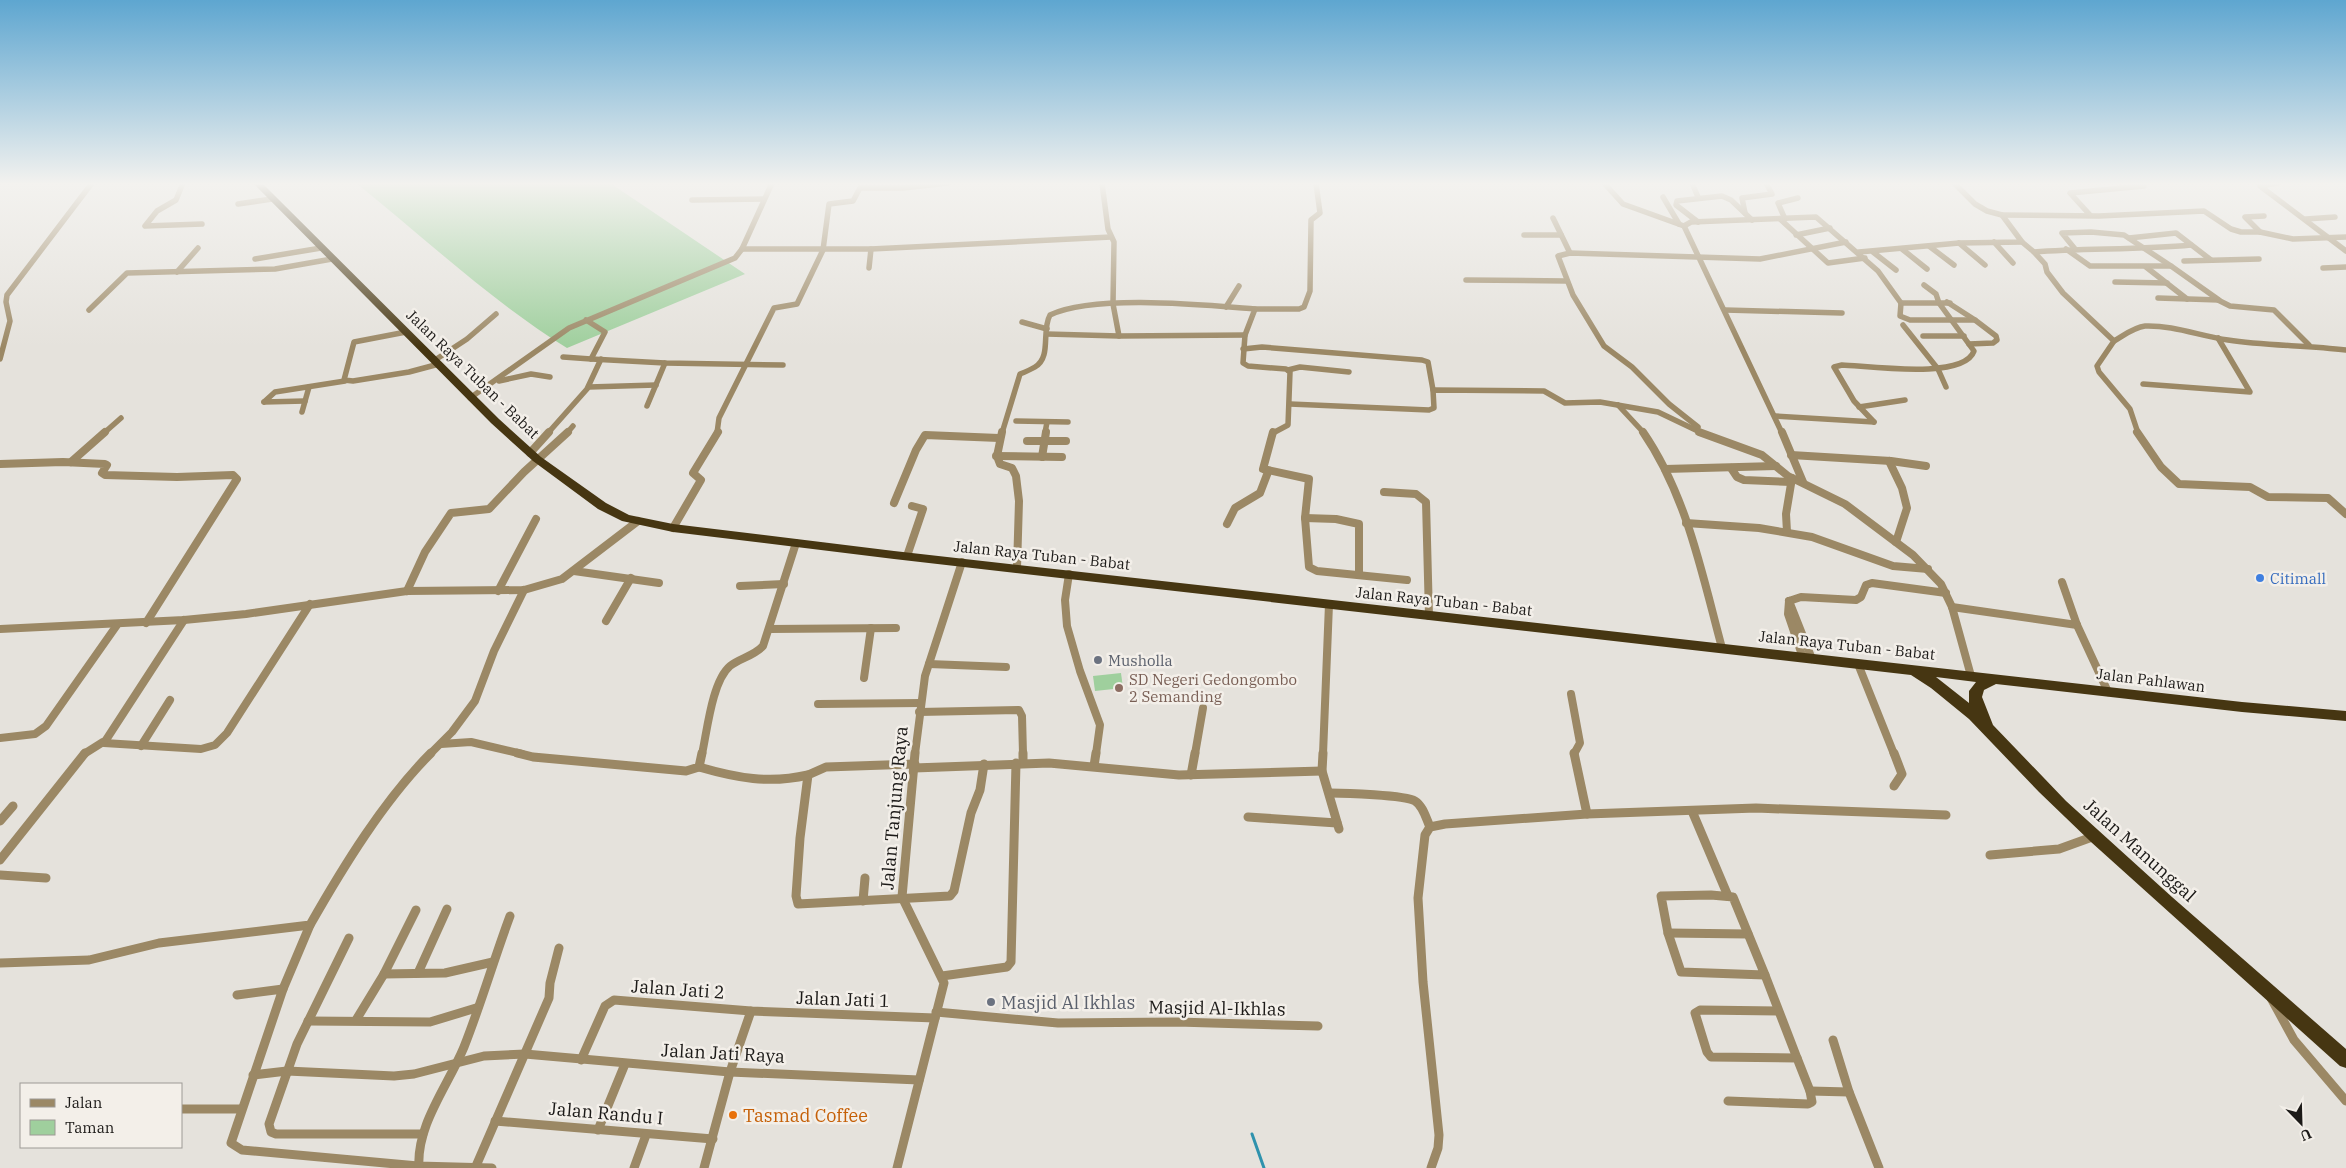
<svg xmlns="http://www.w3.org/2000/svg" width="2346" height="1168" font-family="'IBM Plex Serif',serif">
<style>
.green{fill:#9fcf9d}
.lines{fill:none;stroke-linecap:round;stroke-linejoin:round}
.stream{stroke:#2f92ad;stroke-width:3}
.minor-far2{stroke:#9b8865;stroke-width:5.5}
.minor-far1{stroke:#9b8865;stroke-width:8}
.minor{stroke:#9b8865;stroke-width:9}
.trunk{fill:#463612;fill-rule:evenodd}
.shop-dot{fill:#3f7fe0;stroke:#f3efe9;stroke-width:2}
.worship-dot{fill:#6b7280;stroke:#f3efe9;stroke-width:2}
.education-dot{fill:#8d6e63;stroke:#f3efe9;stroke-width:2}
.food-dot{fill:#e8710a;stroke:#f3efe9;stroke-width:2}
.labels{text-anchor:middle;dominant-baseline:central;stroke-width:5;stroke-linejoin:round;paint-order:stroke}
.street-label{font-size:15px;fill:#1c1a18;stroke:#f3efe9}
.shop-label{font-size:15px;fill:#366cbe;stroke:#f3efe9;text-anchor:start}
.worship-label{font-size:15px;fill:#5b616d;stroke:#f3efe9;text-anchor:start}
.education-label{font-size:15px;fill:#785e54;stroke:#f3efe9;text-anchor:start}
.near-street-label{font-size:18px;fill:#1c1a18;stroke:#f3efe9}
.near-worship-label{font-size:18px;fill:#5b616d;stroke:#f3efe9;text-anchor:start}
.near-food-label{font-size:18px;fill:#c56008;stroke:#f3efe9;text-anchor:start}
</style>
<rect width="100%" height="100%" fill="#e5e2dc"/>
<g class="green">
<path d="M356,183H610L745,274L567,348C491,301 426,239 356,183Z"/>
<polygon points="1121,673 1123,688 1095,691 1093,676"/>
</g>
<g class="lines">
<polyline class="stream" points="1252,1134 1264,1168"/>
<g class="minor-far2">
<polyline points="183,183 176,200 157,211 145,226 202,224"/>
<polyline points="1102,183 1108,229 1114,242 1113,304 1119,336 1245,335"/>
<polyline points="1604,183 1623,204 1684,226 1782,433"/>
<polyline points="1692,183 1698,197"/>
<polyline points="2278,183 2260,186 2346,251"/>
<polyline points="1663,197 1679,224"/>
<polyline points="692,200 764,199"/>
<polyline points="238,204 272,199"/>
<polyline points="1745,213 1742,198 1772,194 1766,183"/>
<polyline points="2002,215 2099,216 2204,211 2231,229 2241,232 2260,232 2293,239 2346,237"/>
<polyline points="2090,215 2070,193 2144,186 2143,183"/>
<polyline points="1553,218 1570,253"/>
<polyline points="1780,219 1828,263 1865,258"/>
<polyline points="1785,219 1778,203 1798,198"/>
<polyline points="2306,219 2335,217"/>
<polyline points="1698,222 1676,205 1677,201 1722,196 1731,200 1752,220"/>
<polyline points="1684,226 1691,222 1816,217 1878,271 1901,303 1900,316 1910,320 1975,320 1996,336 1997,340 1993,343 1969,344"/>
<polyline points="2260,232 2245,217 2264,216"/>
<polyline points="1524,235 1561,235"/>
<polyline points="1796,235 1830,228"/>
<polyline points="2129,238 2176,233 2211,260"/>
<polyline points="1994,242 2013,263"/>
<path d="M2022,242L2034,252C2086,248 2139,250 2191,245"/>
<polyline points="1959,243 1985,265"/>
<polyline points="1929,246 1954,265"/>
<polyline points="742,249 871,249 1111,237"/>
<polyline points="1902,249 1927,269"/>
<polyline points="2066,249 2090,266 2171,266 2219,300 2158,298"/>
<polyline points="2075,249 2062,233 2091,232 2124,235 2171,266"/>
<polyline points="1859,252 1959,243 2022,242 2002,215 1987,211 1975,204 1954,183"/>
<polyline points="1873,252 1896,270"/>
<polyline points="2034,252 2045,264 2047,272 2063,293 2114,341 2097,366 2099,372 2130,409 2138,433"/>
<polyline points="255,259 321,248"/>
<polyline points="2184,261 2259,259"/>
<polyline points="2146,267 2187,299"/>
<polyline points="869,268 871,249"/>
<polyline points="2323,268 2346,267"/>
<polyline points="177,272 198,248"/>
<polyline points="1466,280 1566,281"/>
<polyline points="2115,282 2167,283"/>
<polyline points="2218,300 2230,306 2274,310 2309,345"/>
<polyline points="1947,302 1975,320"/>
<polyline points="1901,303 1939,303 1936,294 1924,285"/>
<polyline points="1226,307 1239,286"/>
<polyline points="1255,309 1299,309 1304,307 1310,291 1311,220 1320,213 1316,183"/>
<polyline points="89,310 127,273 275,269 332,259"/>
<polyline points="1725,310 1842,313"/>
<polyline points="586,320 605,332 591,359 665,363 783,365"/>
<polyline points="1022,322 1047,329"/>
<polyline points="1903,325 1938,369 1946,387"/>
<polyline points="406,332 354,342 344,380 353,381 409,372 439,364"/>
<polyline points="1047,334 1119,336"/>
<polyline points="1923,336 1964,336"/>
<path d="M2114,341C2123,336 2134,327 2145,326C2173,325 2200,336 2228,340C2266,346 2307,345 2346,350"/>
<polyline points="1243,349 1262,347 1422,360 1428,362 1433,390"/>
<polyline points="563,357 591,359"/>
<polyline points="0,359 10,321 6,302 7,295 92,183"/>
<polyline points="435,360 467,339 496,314"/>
<polyline points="1288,370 1300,367 1349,372"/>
<polyline points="499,381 531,374 550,377"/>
<polyline points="2143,384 2250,392 2218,338"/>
<polyline points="589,387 656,385"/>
<polyline points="470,398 569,328 735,258 742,249 772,183"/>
<polyline points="264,402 275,392 345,381"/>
<polyline points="264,402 305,401"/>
<polyline points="1290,404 1429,410 1434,408 1433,390 1544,391 1565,403 1600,402 1658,412 1702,433"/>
<polyline points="1618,405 1644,433"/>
<polyline points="647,406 665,363"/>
<polyline points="1859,407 1905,400"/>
<polyline points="302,412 309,387"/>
<polyline points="1775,416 1874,422"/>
<polyline points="1016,421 1068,422"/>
<path d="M1874,422L1854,401L1834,367L1842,365C1869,366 1964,380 1974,351L1939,303H1950"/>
<polyline points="1698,427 1669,404 1632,367 1604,346 1573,295 1558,256 1570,253 1760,259 1846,242"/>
<polyline points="104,433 121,418"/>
<polyline points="548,433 587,389 601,359"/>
<polyline points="567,433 573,426"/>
<polyline points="717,433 719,418 774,308 797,304 823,250 829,204 853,201 860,188 903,188 948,183"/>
<path d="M1002,433L1020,374C1025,372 1030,370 1035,367C1052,357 1041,331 1050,315C1094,294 1204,305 1255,309L1245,335L1243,363L1248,366L1286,369L1290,372L1288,425L1273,433"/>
<polyline points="1045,433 1047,422"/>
</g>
<g class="minor-far1">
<polyline points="1002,432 997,456 1000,464 1012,468 1016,476 1019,501 1017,568"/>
<polyline points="1273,432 1263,469 1309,479 1305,518 1309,567 1317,571 1407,580"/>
<path d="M1643,432C1687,496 1702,574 1722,648"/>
<polyline points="1699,432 1762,455 1788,476 1845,504 1913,555 1941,584 1952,607 1971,676"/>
<polyline points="1782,432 1803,482"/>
<polyline points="2137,432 2161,467 2179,484 2250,487 2268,497 2328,498 2346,514"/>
<polyline points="1027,441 1066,441"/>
<polyline points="530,453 549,432"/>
<polyline points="1791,455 1891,461 1926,466"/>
<polyline points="996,456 1062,457"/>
<polyline points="1042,457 1046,432"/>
<polyline points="1889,461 1902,488 1907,508 1896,542"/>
<polyline points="71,462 105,432"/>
<polyline points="0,464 63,462 105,464 107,465 102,473 105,475 177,477 233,475 237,479 146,623"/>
<polyline points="1731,468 1737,477 1744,480 1791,482"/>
<polyline points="1665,469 1776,466"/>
<polyline points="1384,492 1416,494 1426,502 1429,616"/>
<polyline points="894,503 916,450 925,435 999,438"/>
<polyline points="1305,518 1336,519 1359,524 1359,575"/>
<polyline points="1686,523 1759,528 1812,537 1893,566 1928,569"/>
<polyline points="1227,524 1235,508 1260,493 1268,472"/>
<polyline points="673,528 701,480 693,473 718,432"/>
<polyline points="1787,532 1786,514 1792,478"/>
<polyline points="907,556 923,509 912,506"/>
<polyline points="574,571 659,583"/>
<polyline points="1069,574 1065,600 1067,626 1080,671 1100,725 1096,754"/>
<polyline points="2062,582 2077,625 2108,692"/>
<polyline points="740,586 784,584"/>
<polyline points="407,591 425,552 451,513 489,509 524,472 568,432"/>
<polyline points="498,591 536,519"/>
<polyline points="1789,601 1801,597 1856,600 1861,597 1866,585 1872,583 1946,593"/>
<polyline points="1789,601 1812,659"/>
<polyline points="1789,601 1788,614 1803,658"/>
<polyline points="1952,607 2077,625"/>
<polyline points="184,620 104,743 201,749 215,745 227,733 310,604"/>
<polyline points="606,621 631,578"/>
<polyline points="0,629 184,620 246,614 407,591 524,590 562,579 638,521"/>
<polyline points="770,629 896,628"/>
<polyline points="929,664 1006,667"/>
<polyline points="1858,664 1894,754"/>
<polyline points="864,678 871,628"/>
<polyline points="1571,694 1580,743 1574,754"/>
<polyline points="818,704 921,703"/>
<polyline points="919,712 1019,710 1022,716 1023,754"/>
<polyline points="0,738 35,734 46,726 117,625"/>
<polyline points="441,744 471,742 522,754"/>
<polyline points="141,746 170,700"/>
<polyline points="84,754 103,742"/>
<polyline points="430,754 452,732 475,701 494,651 524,590"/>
<path d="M702,754C707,732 712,681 730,666C740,658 754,656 763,646L796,543"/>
<polyline points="915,754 925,676 962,562"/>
<polyline points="1195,754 1203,708"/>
<polyline points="1323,754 1329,604"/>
</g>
<g class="minor">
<polyline points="517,753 533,757 686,771 699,767 702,753"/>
<polyline points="1023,753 1023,763"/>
<polyline points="1323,753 1322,771 1339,829"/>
<polyline points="1574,753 1587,814"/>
<polyline points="1894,753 1902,774 1894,786"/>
<polyline points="915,764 826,767 808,775 800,838 796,896 798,904 950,896 954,891 971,813 980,790 984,764"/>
<polyline points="1094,766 1096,753"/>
<path d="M699,767C737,778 769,784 808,775"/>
<polyline points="914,768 1049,763 1179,775 1322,771"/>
<polyline points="1191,775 1195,753"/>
<path d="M1330,793C1344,793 1405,795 1415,801C1423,806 1426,818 1430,827"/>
<polyline points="1692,811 1728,896"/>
<polyline points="1248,817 1337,823"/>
<polyline points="0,821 13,806"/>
<polyline points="1990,855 2059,849 2095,836"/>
<polyline points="0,860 85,753"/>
<polyline points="0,875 46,878"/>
<polygon points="1711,895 1733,897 1765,975 1681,972 1668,933 1661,896"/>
<polyline points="863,901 865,878"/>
<polyline points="1668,933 1748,934"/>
<polyline points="349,938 297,1044 269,1124 271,1132 276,1134 423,1134"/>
<path d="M0,963L89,960L159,943L310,925C343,867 384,800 431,753"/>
<polyline points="418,973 447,909"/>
<polyline points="384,974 445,973 493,962"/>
<polyline points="1765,975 1797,1058"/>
<polyline points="942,976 1007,967 1011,962 1016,763"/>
<polyline points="283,989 310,925"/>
<polyline points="237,995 283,989 231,1143 242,1150 418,1166 492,1168"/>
<polyline points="2271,998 2294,1040 2346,1101"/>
<polyline points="936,1012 1058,1023 1177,1022 1318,1026"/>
<polyline points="356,1020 384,974 416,910"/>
<polyline points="308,1021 430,1022 476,1008"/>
<polyline points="1833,1040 1849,1092 1879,1168"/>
<polyline points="581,1060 605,1006 614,1000 751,1011 935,1018"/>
<polyline points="253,1075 287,1071 394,1076 414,1074 484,1056 525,1054 730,1072 919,1080"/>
<polyline points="1810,1091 1849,1092"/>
<polyline points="1728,1101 1808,1104 1812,1102 1810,1091 1797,1058 1711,1057 1707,1052 1695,1013 1700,1010 1778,1011"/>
<polyline points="181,1109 241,1109"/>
<polyline points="495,1121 713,1139"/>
<polyline points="598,1130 625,1064"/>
<path d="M419,1168C416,1125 448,1086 464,1047C481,1004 494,959 510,916"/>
<polyline points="477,1168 476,1166 549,998 550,983 559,948"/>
<polyline points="634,1168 646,1135"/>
<polyline points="704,1168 730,1072 751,1011"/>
<polyline points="897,1168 944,983 902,897 915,753"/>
<polyline points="1431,1168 1438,1148 1439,1135 1423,982 1418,898 1425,835 1430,827 1445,824 1587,814 1756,808 1946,815"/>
</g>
<path class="trunk" d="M253,183H262L499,419L541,457L606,503L629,515L673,524L894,551L2242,702L2346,711V721L2242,712L1996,684L1984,690L1982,697L1993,725L2066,801L2172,897L2346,1049V1068L2340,1066L2091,842L2039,792L1969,719L1931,688L1911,675L894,559L673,532L622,521L598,509L533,461L491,423ZM1936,677L1976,682L1969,691V703Z"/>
</g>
<linearGradient id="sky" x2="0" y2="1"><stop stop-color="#5ea6d0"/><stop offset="0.53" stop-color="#f3f2ef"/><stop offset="1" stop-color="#f3f2ef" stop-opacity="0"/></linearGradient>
<rect width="2346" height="347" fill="url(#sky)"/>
<circle class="shop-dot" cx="2260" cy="578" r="5"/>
<g class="worship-dot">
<circle cx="1098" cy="660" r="5"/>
<circle cx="991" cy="1002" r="5"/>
</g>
<circle class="education-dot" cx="1119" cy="688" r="5"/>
<circle class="food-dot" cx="733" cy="1115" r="5"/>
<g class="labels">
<g class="street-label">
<text transform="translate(473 374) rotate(44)">Jalan Raya Tuban - Babat</text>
<text transform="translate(1042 555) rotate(6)">Jalan Raya Tuban - Babat</text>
<text transform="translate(1444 601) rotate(6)">Jalan Raya Tuban - Babat</text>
<text transform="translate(1847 645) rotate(6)">Jalan Raya Tuban - Babat</text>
<text transform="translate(2151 680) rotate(7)">Jalan Pahlawan</text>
</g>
<g class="shop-label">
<text x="2270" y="578">Citimall</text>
</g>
<g class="worship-label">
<text x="1108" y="660">Musholla</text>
</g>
<g class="education-label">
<text x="1129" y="679">SD Negeri Gedongombo<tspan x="1129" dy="17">2 Semanding</tspan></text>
</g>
<g class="near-street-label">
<text transform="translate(894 808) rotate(-85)">Jalan Tanjung Raya</text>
<text transform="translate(2140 850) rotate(42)">Jalan Manunggal</text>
<text transform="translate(678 989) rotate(4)">Jalan Jati 2</text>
<text transform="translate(843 999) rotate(2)">Jalan Jati 1</text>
<text transform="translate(1217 1008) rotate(1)">Masjid Al-Ikhlas</text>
<text transform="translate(723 1053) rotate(3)">Jalan Jati Raya</text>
<text transform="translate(606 1113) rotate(5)">Jalan Randu I</text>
</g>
<g class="near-worship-label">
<text x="1001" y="1002">Masjid Al Ikhlas</text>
</g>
<g class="near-food-label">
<text x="743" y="1115">Tasmad Coffee</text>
</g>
</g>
<rect x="20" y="1083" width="162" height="65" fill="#f3efe9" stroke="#9d9a95"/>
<rect x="30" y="1099" width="25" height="8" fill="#9b8865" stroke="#9d9a95"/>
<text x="65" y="1108" font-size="15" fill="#1c1a18">Jalan</text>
<rect x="30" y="1120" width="25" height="15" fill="#9fcf9d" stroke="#9d9a95"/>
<text x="65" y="1133" font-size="15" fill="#1c1a18">Taman</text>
<g transform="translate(2301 1123) rotate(157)" stroke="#f3efe9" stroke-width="4" paint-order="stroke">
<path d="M0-4L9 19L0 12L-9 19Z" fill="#1c1a18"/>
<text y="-8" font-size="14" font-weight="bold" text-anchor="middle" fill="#1c1a18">U</text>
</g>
</svg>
